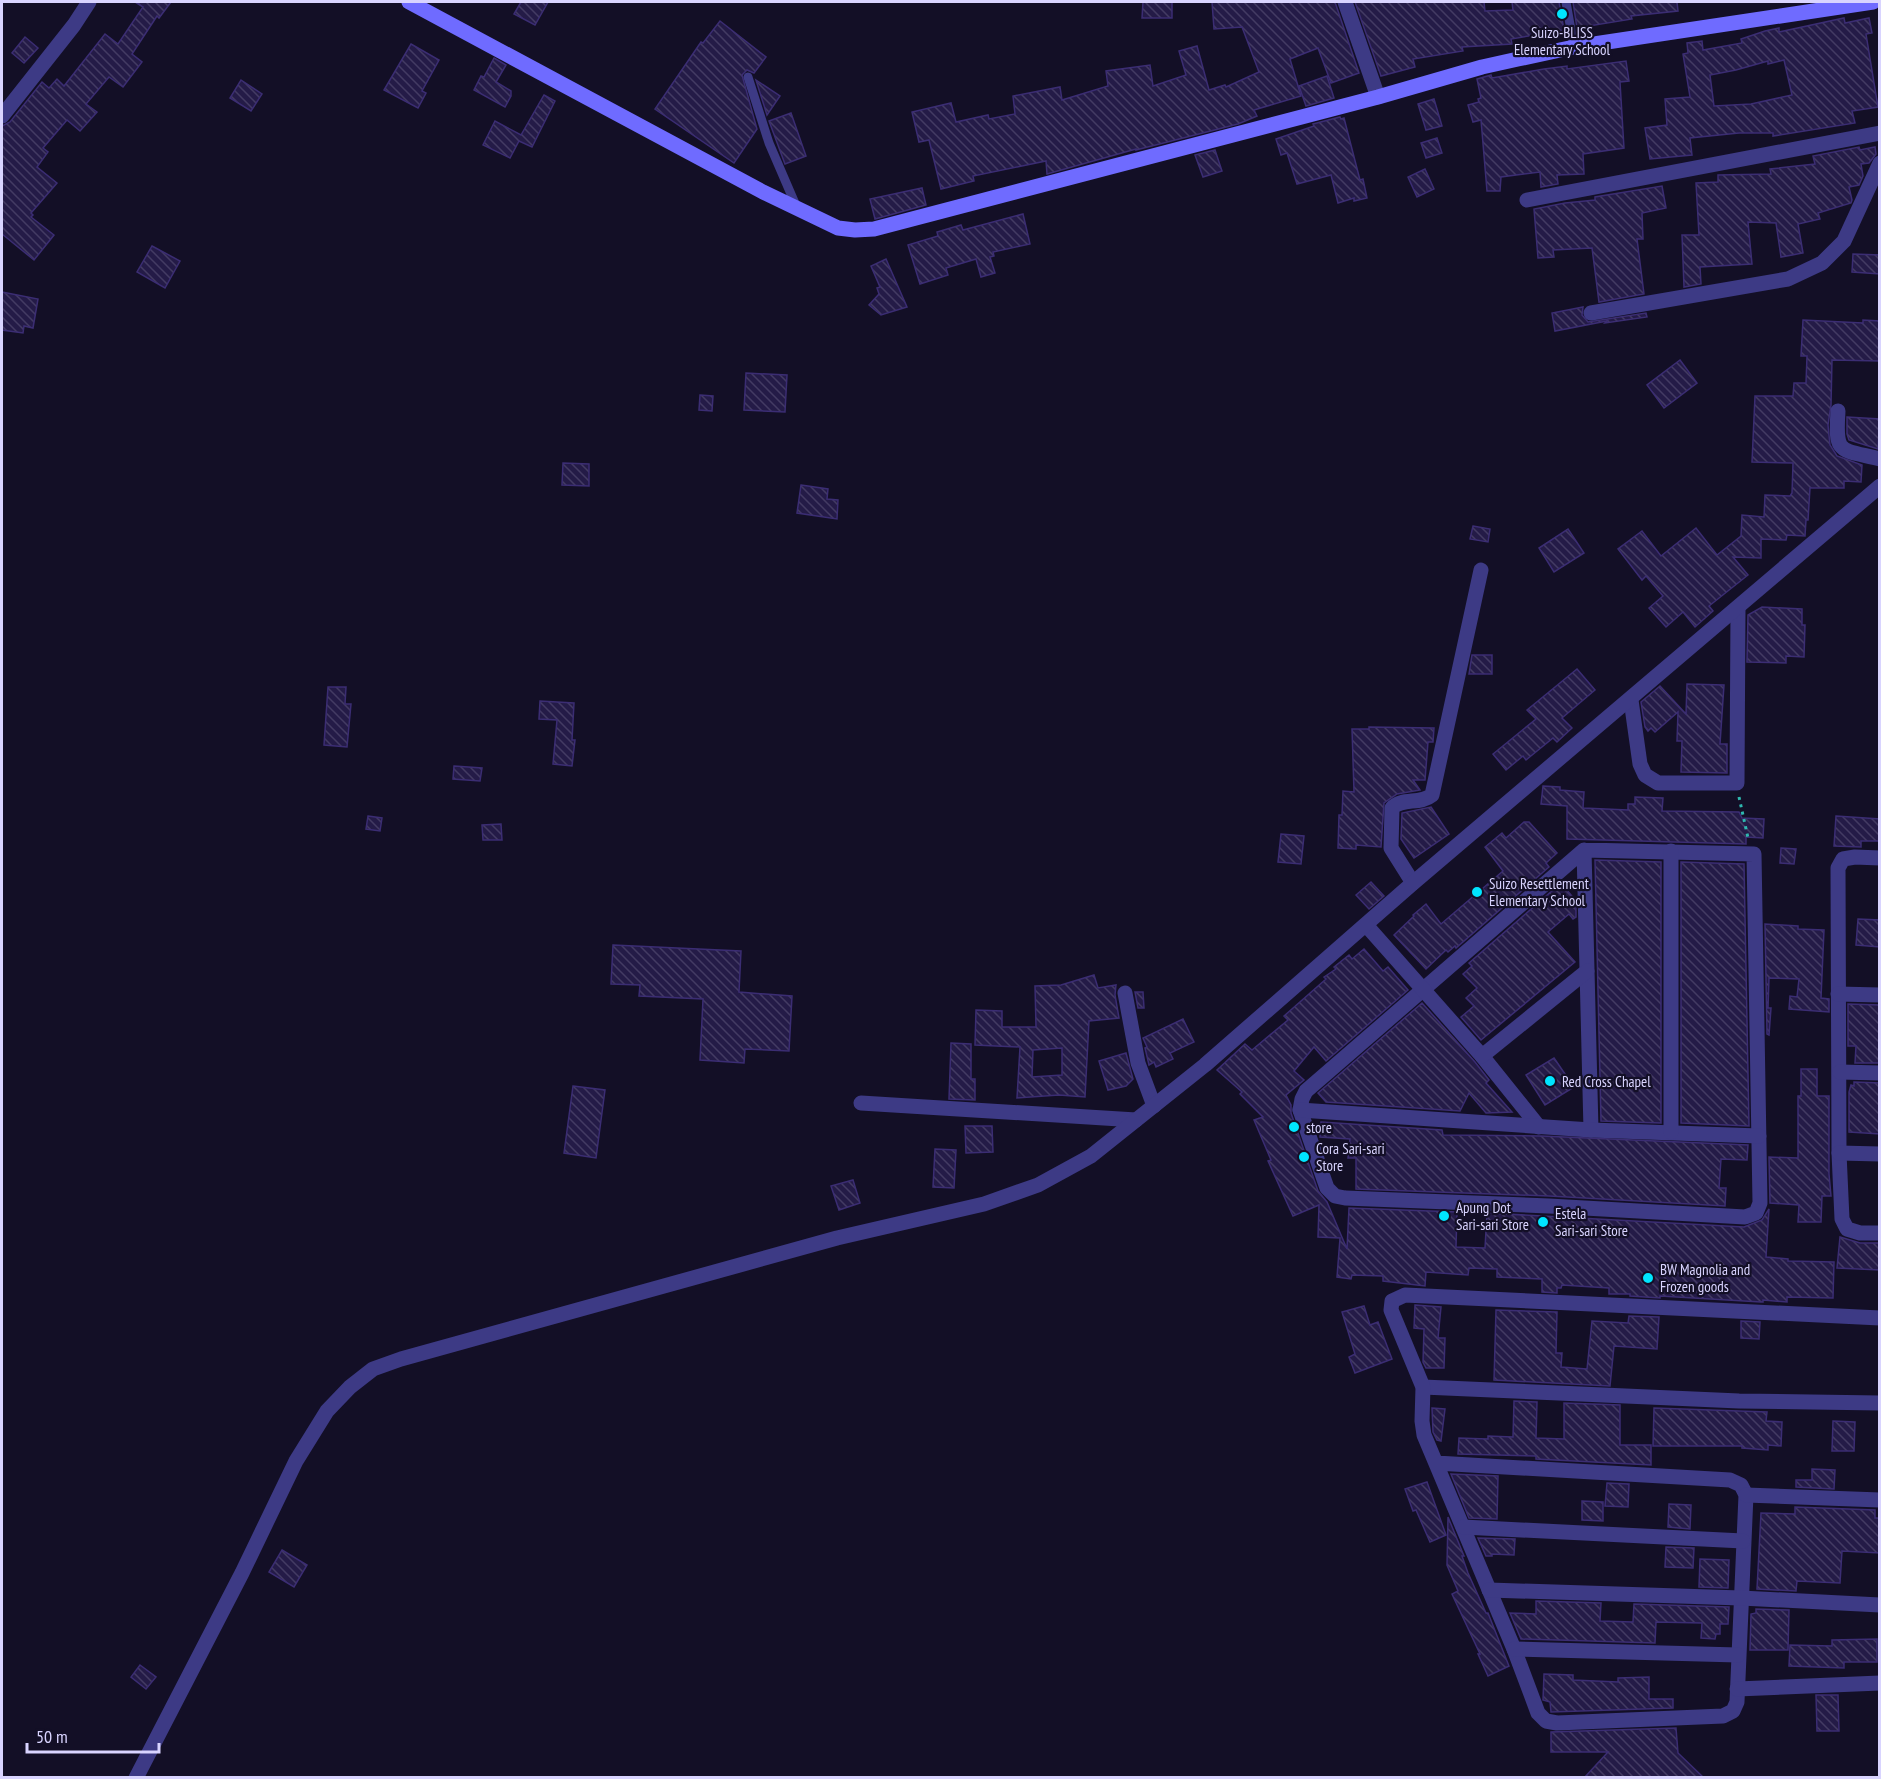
<svg xmlns="http://www.w3.org/2000/svg" width="1881" height="1779" font-family="'PT Sans Narrow',sans-serif">
<style>
.building{fill:url(#building-back-hatch);stroke:#3b2d73;stroke-width:1.5;fill-rule:evenodd}
.lines{fill:none;stroke-linecap:round;stroke-linejoin:round}
.path{stroke:#2fb8b0;stroke-width:3;stroke-dasharray:3 4.5;stroke-linecap:butt}
.lane{stroke:#3d3a85;stroke-width:9}
.street{stroke:#3d3a85;stroke-width:15}
.secondary{stroke:#6f6bff;stroke-width:15}
.poi-dot{fill:#00e5ff;stroke:#130f26;stroke-width:2}
.labels{text-anchor:middle;dominant-baseline:central;stroke-width:4.5;stroke-linejoin:round;paint-order:stroke}
.poi-label{font-size:15px;fill:#d9d4ff;stroke:#130f26;text-anchor:start}
</style>
<defs>
<pattern id="building-back-hatch" width="6" height="6" patternUnits="userSpaceOnUse" patternTransform="scale(1.5)"><rect width="6" height="6" fill="#241b47"/><path d="M-1 5l2 2M0 0l6 6M5-1l2 2" fill="none" stroke="#433b63"/></pattern>
</defs>
<rect width="100%" height="100%" fill="#130f26"/>
<g class="building">
<polygon points="135,2 171,2 159,18 157,16 132,54 142,62 123,87 109,77 86,104 97,112 80,131 67,120 43,148 48,152 37,167 57,183 31,213 33,215 31,217 54,235 34,260 2,234 2,126 10,122 42,82 49,88 57,79 64,86 105,34 118,44 143,7"/>
<polygon points="521,2 548,2 535,25 514,14"/>
<polygon points="1143,2 1172,2 1172,18 1142,18"/>
<polygon points="1212,2 1335,2 1359,73 1331,83 1318,48 1290,59 1301,96 1254,110 1257,116 1238,124 1136,150 1136,149 1047,174 1046,161 973,176 974,181 941,189 929,140 919,142 912,112 951,103 956,122 988,115 989,119 1015,114 1013,96 1060,87 1062,100 1108,86 1106,71 1150,65 1153,86 1186,75 1179,51 1197,46 1209,90 1225,85 1226,87 1259,72 1242,27 1214,29"/>
<polygon points="1355,2 1484,2 1485,11 1513,10 1512,2 1559,2 1564,30 1511,39 1512,44 1462,47 1463,51 1413,59 1415,67 1381,76"/>
<polygon points="1573,2 1677,2 1678,11 1631,16 1632,19 1577,28"/>
<path d="M1844,18L1845,23L1869,18L1872,33L1866,34L1878,107L1852,111L1855,123L1773,136V133H1739L1690,138L1692,155L1650,159L1645,128L1667,125L1665,99L1690,97L1683,54L1688,53L1687,43L1702,41L1703,50L1742,43L1741,39L1765,31L1779,28V32ZM1784,60L1792,95L1751,104L1714,106L1710,75L1736,70L1768,61V64Z"/>
<polygon points="720,21 766,57 754,73 747,70 742,75 757,129 734,163 655,109 701,42 703,43"/>
<polygon points="25,37 38,48 24,63 12,53"/>
<polygon points="411,44 439,60 422,91 426,93 418,108 384,90"/>
<polygon points="494,58 506,65 496,82 511,91 511,96 505,107 474,90 481,76 484,77"/>
<polygon points="1626,61 1629,81 1620,82 1624,148 1583,154 1584,174 1557,175 1558,184 1541,187 1540,172 1501,177 1500,191 1487,191 1481,120 1473,122 1468,105 1479,102 1478,99 1481,98 1477,79 1491,75 1492,78 1544,69 1567,66 1567,69"/>
<polygon points="1327,76 1334,98 1306,106 1299,86"/>
<polygon points="241,80 262,94 251,111 230,98"/>
<polygon points="756,80 780,96 767,115"/>
<polygon points="544,95 555,101 532,147 519,141 510,158 483,145 495,121 521,135"/>
<polygon points="1434,99 1442,126 1426,130 1418,104"/>
<polygon points="791,113 806,156 785,164 769,121"/>
<polygon points="1340,117 1341,119 1344,118 1360,180 1363,179 1367,198 1354,201 1354,198 1338,203 1331,175 1297,184 1287,153 1281,155 1276,139 1314,126 1313,124"/>
<polygon points="1437,138 1442,153 1426,158 1421,143"/>
<polygon points="1859,147 1860,150 1875,147 1876,154 1869,163 1861,164 1863,176 1859,185 1849,187 1852,200 1851,203 1818,213 1820,219 1798,224 1803,253 1781,257 1776,223 1748,222 1752,264 1700,267 1701,284 1684,287 1682,235 1699,235 1696,183 1718,182 1718,175 1771,174 1770,169 1815,164 1813,156"/>
<polygon points="1215,150 1222,171 1203,177 1195,155"/>
<polygon points="1425,169 1434,189 1417,197 1408,177"/>
<polygon points="1662,186 1666,208 1642,213 1643,239 1637,239 1644,294 1599,302 1592,248 1553,250 1554,257 1538,258 1534,209 1565,203 1595,200 1595,197"/>
<polygon points="922,188 926,205 875,219 870,199"/>
<polygon points="1023,214 1030,244 993,252 994,256 990,257 995,273 981,277 976,259 946,268 948,275 920,284 908,245 938,236 937,232 961,225 963,230"/>
<polygon points="152,246 180,261 165,288 137,272"/>
<polygon points="1853,254 1880,255 1880,274 1852,272"/>
<polygon points="886,259 907,307 881,315 869,305 879,294 877,288 880,287 871,266"/>
<polygon points="2,292 38,299 33,328 24,326 23,333 2,330"/>
<polygon points="1583,307 1582,315 1588,322 1646,313 1647,317 1605,323 1607,321 1555,331 1552,313"/>
<polygon points="1803,320 1863,323 1863,320 1880,321 1880,361 1832,360 1831,405 1828,425 1830,445 1837,456 1862,465 1861,482 1844,481 1844,488 1810,488 1808,520 1806,520 1805,536 1787,535 1786,540 1761,539 1761,558 1733,557 1748,575 1709,606 1713,611 1695,627 1683,612 1666,627 1649,608 1663,596 1646,576 1642,580 1618,549 1642,531 1661,556 1696,528 1717,555 1741,536 1742,515 1764,517 1765,495 1790,496 1792,493 1793,463 1752,462 1755,396 1793,396 1794,383 1806,383 1807,356 1801,356"/>
<polygon points="1680,360 1697,383 1664,408 1647,385"/>
<polygon points="746,373 787,375 785,412 744,410"/>
<polygon points="700,395 713,396 712,411 699,410"/>
<polygon points="1847,417 1880,419 1878,449 1849,440 1847,434"/>
<polygon points="563,463 589,464 589,486 562,485"/>
<polygon points="801,485 828,489 827,499 838,500 837,519 797,513"/>
<polygon points="1473,526 1490,529 1488,542 1470,539"/>
<polygon points="1568,529 1584,553 1554,572 1539,548"/>
<polygon points="1762,607 1802,609 1802,625 1805,625 1804,657 1786,656 1786,663 1747,662 1748,615"/>
<polygon points="1472,655 1492,655 1492,674 1469,674"/>
<polygon points="1577,669 1595,690 1562,718 1572,728 1557,742 1553,738 1526,760 1523,756 1506,770 1493,754 1536,719 1527,710"/>
<polygon points="1687,684 1724,685 1720,744 1727,744 1727,773 1681,772 1682,741 1677,741 1678,712 1655,732 1651,728 1648,731 1645,727 1641,702 1660,686 1686,714"/>
<polygon points="328,687 346,687 345,704 351,704 347,747 324,745"/>
<polygon points="540,701 574,703 572,740 575,740 572,766 553,764 557,720 539,719"/>
<polygon points="1369,727 1434,728 1433,742 1428,742 1425,780 1413,780 1420,790 1397,794 1384,803 1381,847 1356,845 1356,849 1338,848 1339,815 1342,815 1343,791 1354,792 1352,729 1369,729"/>
<polygon points="454,766 482,768 480,781 453,779"/>
<polygon points="1543,786 1560,787 1560,790 1584,792 1583,808 1628,810 1628,804 1635,804 1635,797 1663,798 1662,811 1739,812 1742,818 1764,819 1763,838 1746,837 1746,844 1567,839 1567,806 1541,804"/>
<polygon points="1431,807 1449,834 1414,858 1401,839 1402,813"/>
<polygon points="368,816 382,818 380,831 366,829"/>
<polygon points="1836,816 1880,819 1880,841 1861,841 1861,847 1834,846"/>
<polygon points="1524,822 1529,822 1557,853 1546,863 1549,867 1456,948 1455,946 1448,952 1446,950 1426,969 1394,935 1414,916 1413,915 1426,904 1441,924 1503,871 1485,847 1502,833 1506,838"/>
<polygon points="501,824 502,840 483,840 482,825"/>
<polygon points="1281,834 1304,836 1301,864 1278,862"/>
<polygon points="1781,848 1796,849 1794,864 1780,863"/>
<polygon points="1595,860 1661,862 1661,1123 1601,1121"/>
<polygon points="1681,862 1744,864 1749,1126 1681,1123"/>
<polygon points="1371,882 1384,896 1369,909 1356,895"/>
<polygon points="1561,883 1576,901 1576,917 1573,919 1569,914 1548,932 1575,962 1481,1040 1461,1017 1474,1006 1466,998 1477,988 1463,974 1472,966 1469,963"/>
<polygon points="1858,919 1880,920 1880,947 1856,945"/>
<polygon points="1765,924 1798,926 1798,929 1824,930 1821,998 1829,999 1829,1012 1789,1009 1790,996 1797,997 1799,979 1769,978 1768,1008 1771,1008 1769,1035 1767,1034"/>
<polygon points="613,945 741,951 739,992 792,996 789,1051 745,1049 744,1063 700,1060 703,999 639,996 640,985 611,984"/>
<polygon points="1364,949 1383,971 1388,967 1408,990 1326,1061 1314,1047 1294,1071 1304,1080 1286,1095 1291,1105 1291,1113 1318,1191 1327,1202 1347,1249 1349,1208 1457,1212 1456,1247 1485,1248 1487,1213 1744,1227 1762,1220 1769,1209 1766,1257 1788,1259 1788,1261 1834,1262 1833,1298 1787,1297 1787,1302 1763,1300 1763,1302 1761,1302 1660,1296 1660,1298 1630,1296 1630,1294 1609,1294 1609,1288 1562,1285 1561,1288 1557,1288 1557,1293 1542,1292 1542,1279 1497,1277 1497,1269 1469,1268 1468,1275 1426,1272 1425,1286 1383,1281 1383,1276 1352,1275 1351,1279 1337,1277 1340,1238 1318,1237 1319,1205 1293,1216 1268,1161 1271,1160 1254,1120 1263,1117 1240,1094 1242,1092 1217,1070 1245,1044 1252,1050 1288,1020 1284,1016 1326,979 1324,977 1336,969 1334,967 1349,955 1352,959"/>
<path d="M1094,975L1098,988L1116,985L1115,995L1119,1018L1089,1021L1085,1097L1059,1095L1017,1098L1020,1047L975,1045L976,1010L1002,1011V1027H1036L1035,986L1061,985ZM1062,1048V1075L1032,1077L1033,1050Z"/>
<polygon points="1135,992 1143,992 1144,1008 1138,1008"/>
<polygon points="1422,1003 1475,1062 1489,1080 1486,1083 1512,1112 1486,1113 1469,1093 1460,1111 1326,1102 1318,1093"/>
<polygon points="1848,1004 1880,1005 1880,1063 1855,1063 1856,1046 1848,1046"/>
<polygon points="1183,1019 1194,1042 1170,1053 1173,1059 1156,1067 1154,1062 1149,1065 1145,1048 1147,1047 1143,1038"/>
<polygon points="951,1043 971,1044 971,1079 975,1079 975,1100 949,1099"/>
<polygon points="1126,1053 1133,1079 1126,1086 1108,1090 1099,1061"/>
<polygon points="1554,1058 1574,1087 1545,1105 1526,1075"/>
<polygon points="1801,1069 1817,1069 1817,1096 1829,1096 1829,1174 1831,1196 1822,1196 1821,1222 1798,1222 1799,1205 1770,1203 1769,1157 1798,1158 1798,1096 1801,1096"/>
<polygon points="1854,1082 1880,1083 1880,1134 1849,1132 1849,1092 1851,1085 1854,1086"/>
<polygon points="573,1086 605,1090 596,1158 564,1153"/>
<polygon points="1321,1122 1442,1130 1443,1135 1541,1136 1748,1145 1747,1160 1721,1159 1719,1188 1726,1188 1725,1206 1549,1196 1356,1189 1356,1158 1348,1158 1350,1139 1320,1137"/>
<polygon points="965,1126 992,1126 993,1152 966,1153"/>
<polygon points="935,1149 956,1150 954,1188 933,1187"/>
<polygon points="853,1180 860,1203 839,1210 831,1186"/>
<polygon points="1840,1237 1860,1243 1880,1243 1880,1270 1837,1268"/>
<polygon points="1415,1305 1441,1307 1438,1338 1445,1338 1444,1368 1426,1368 1423,1362 1424,1329 1414,1328"/>
<polygon points="1364,1306 1370,1325 1378,1322 1392,1359 1355,1373 1349,1357 1355,1354 1342,1312"/>
<polygon points="1496,1310 1557,1312 1556,1353 1562,1353 1561,1367 1587,1369 1592,1321 1628,1323 1629,1316 1659,1317 1657,1349 1614,1346 1610,1386 1494,1380"/>
<polygon points="1741,1321 1760,1322 1759,1339 1741,1338"/>
<polygon points="1514,1401 1537,1402 1536,1438 1564,1439 1564,1403 1620,1405 1620,1445 1651,1445 1651,1465 1536,1459 1536,1456 1458,1454 1459,1438 1488,1439 1488,1436 1513,1437"/>
<polygon points="1432,1408 1445,1409 1441,1441 1437,1440 1433,1432"/>
<polygon points="1654,1408 1767,1412 1766,1421 1782,1422 1781,1446 1768,1445 1768,1450 1742,1448 1742,1446 1653,1446"/>
<polygon points="1833,1421 1855,1422 1854,1451 1832,1451"/>
<polygon points="1812,1469 1835,1470 1834,1489 1796,1487 1796,1480 1812,1480"/>
<polygon points="1451,1474 1498,1476 1497,1519 1469,1518"/>
<polygon points="1427,1482 1446,1535 1430,1542 1416,1510 1413,1511 1405,1489"/>
<polygon points="1607,1483 1629,1484 1628,1507 1605,1506"/>
<polygon points="1582,1501 1603,1502 1603,1521 1582,1520"/>
<polygon points="1669,1504 1691,1505 1690,1529 1668,1527"/>
<polygon points="1795,1507 1875,1510 1875,1518 1880,1518 1880,1553 1842,1551 1840,1583 1797,1581 1796,1591 1757,1589 1761,1513 1795,1514"/>
<polygon points="1448,1517 1464,1556 1462,1556 1468,1573 1486,1613 1488,1613 1509,1666 1488,1676 1478,1654 1480,1654 1452,1594 1458,1591 1447,1565"/>
<polygon points="1478,1538 1515,1539 1514,1555 1492,1554 1492,1556 1486,1556"/>
<polygon points="1666,1547 1694,1548 1693,1568 1665,1567"/>
<polygon points="282,1550 307,1565 294,1587 269,1572"/>
<polygon points="1700,1559 1729,1560 1728,1588 1699,1587"/>
<polygon points="1536,1601 1601,1603 1600,1621 1633,1622 1634,1604 1729,1607 1728,1624 1720,1624 1720,1634 1716,1634 1715,1639 1701,1638 1702,1623 1656,1622 1655,1643 1521,1639 1510,1613 1536,1614"/>
<polygon points="1756,1609 1789,1610 1788,1650 1750,1650 1751,1614 1756,1613"/>
<polygon points="1877,1639 1877,1662 1844,1662 1844,1668 1789,1666 1790,1645 1832,1646 1832,1640"/>
<polygon points="140,1665 156,1677 146,1689 131,1677"/>
<polygon points="1544,1674 1573,1675 1573,1680 1618,1682 1618,1678 1649,1677 1649,1699 1673,1699 1673,1708 1551,1712 1550,1702 1543,1700"/>
<polygon points="1816,1695 1838,1695 1839,1731 1817,1731"/>
<polygon points="1676,1728 1678,1753 1704,1778 1584,1778 1608,1752 1551,1752 1551,1732"/>
</g>
<g class="lines">
<polyline class="path" points="1739,797 1748,838"/>
<g class="lane">
<polyline points="1566,2 1574,47"/>
<polyline points="748,77 769,143 797,208"/>
</g>
<g class="street">
<polyline points="1345,2 1378,97"/>
<polyline points="2,116 74,25 89,2"/>
<polyline points="1527,200 1880,133"/>
<polyline points="1591,313 1788,279 1822,263 1844,241 1880,163"/>
<path d="M1838,411C1835,455 1839,449 1880,459"/>
<polyline points="1631,700 1640,764 1645,775 1658,783 1737,783 1738,609"/>
<polyline points="1584,850 1306,1091 1302,1099 1300,1110 1327,1188 1335,1196 1345,1198 1549,1206 1745,1217 1756,1213 1760,1203 1754,854 1584,850 1591,1130"/>
<polyline points="1880,858 1855,857 1843,859 1838,868 1839,1153 1842,1219 1847,1229 1860,1233 1880,1233"/>
<path d="M1413,883L1391,848L1392,808C1402,797 1420,805 1432,795L1481,570"/>
<polyline points="1366,925 1482,1056 1539,1127"/>
<polyline points="1125,993 1138,1063 1154,1106"/>
<polyline points="1838,994 1880,995"/>
<polyline points="1482,1056 1587,971"/>
<polyline points="1840,1072 1880,1073"/>
<polyline points="861,1103 1136,1120"/>
<polyline points="1300,1110 1591,1130 1759,1136"/>
<polyline points="1671,1132 1671,851"/>
<polyline points="1839,1153 1880,1154"/>
<polyline points="1423,1387 1739,1401 1880,1403"/>
<polyline points="1436,1463 1730,1480 1741,1485 1746,1495 1737,1702 1733,1711 1723,1716 1557,1723 1546,1721 1538,1713 1514,1649 1424,1435 1422,1421 1423,1387 1391,1310 1392,1301 1405,1295 1880,1318"/>
<polyline points="1746,1495 1880,1500"/>
<polyline points="1463,1527 1743,1541"/>
<polyline points="1489,1590 1741,1598 1880,1605"/>
<polyline points="1514,1649 1738,1655"/>
<polyline points="1737,1689 1880,1683"/>
<polyline points="136,1778 242,1573 296,1461 327,1411 350,1387 373,1369 401,1359 837,1238 984,1204 1038,1185 1091,1156 1205,1065 1413,883 1880,486"/>
</g>
<polyline class="secondary" points="409,2 763,192 838,228 855,230 874,229 1378,97 1482,67 1518,59 1574,47 1873,2"/>
</g>
<g class="poi-dot">
<circle cx="1562" cy="14" r="6"/>
<circle cx="1477" cy="892" r="6"/>
<circle cx="1550" cy="1081" r="6"/>
<circle cx="1294" cy="1127" r="6"/>
<circle cx="1304" cy="1157" r="6"/>
<circle cx="1444" cy="1216" r="6"/>
<circle cx="1543" cy="1222" r="6"/>
<circle cx="1648" cy="1278" r="6"/>
</g>
<g class="labels">
<g class="poi-label">
<text x="1562" y="32" text-anchor="middle">Suizo-BLISS<tspan x="1562" dy="17">Elementary School</tspan></text>
<text x="1489" y="883">Suizo Resettlement<tspan x="1489" dy="17">Elementary School</tspan></text>
<text x="1562" y="1081">Red Cross Chapel</text>
<text x="1306" y="1127">store</text>
<text x="1316" y="1148">Cora Sari-sari<tspan x="1316" dy="17">Store</tspan></text>
<text x="1456" y="1207">Apung Dot<tspan x="1456" dy="17">Sari-sari Store</tspan></text>
<text x="1555" y="1213">Estela<tspan x="1555" dy="17">Sari-sari Store</tspan></text>
<text x="1660" y="1269">BW Magnolia and<tspan x="1660" dy="17">Frozen goods</tspan></text>
</g>
</g>
<rect width="1881" height="1779" fill="none" stroke="#d9d4ff" stroke-width="6"/>
<path d="M27 1743v9h132v-9" fill="none" stroke="#d9d4ff" stroke-width="3"/>
<text x="36" y="1743" font-size="18" fill="#d9d4ff" stroke="#130f26" stroke-width="4.5" paint-order="stroke">50 m</text>
</svg>
